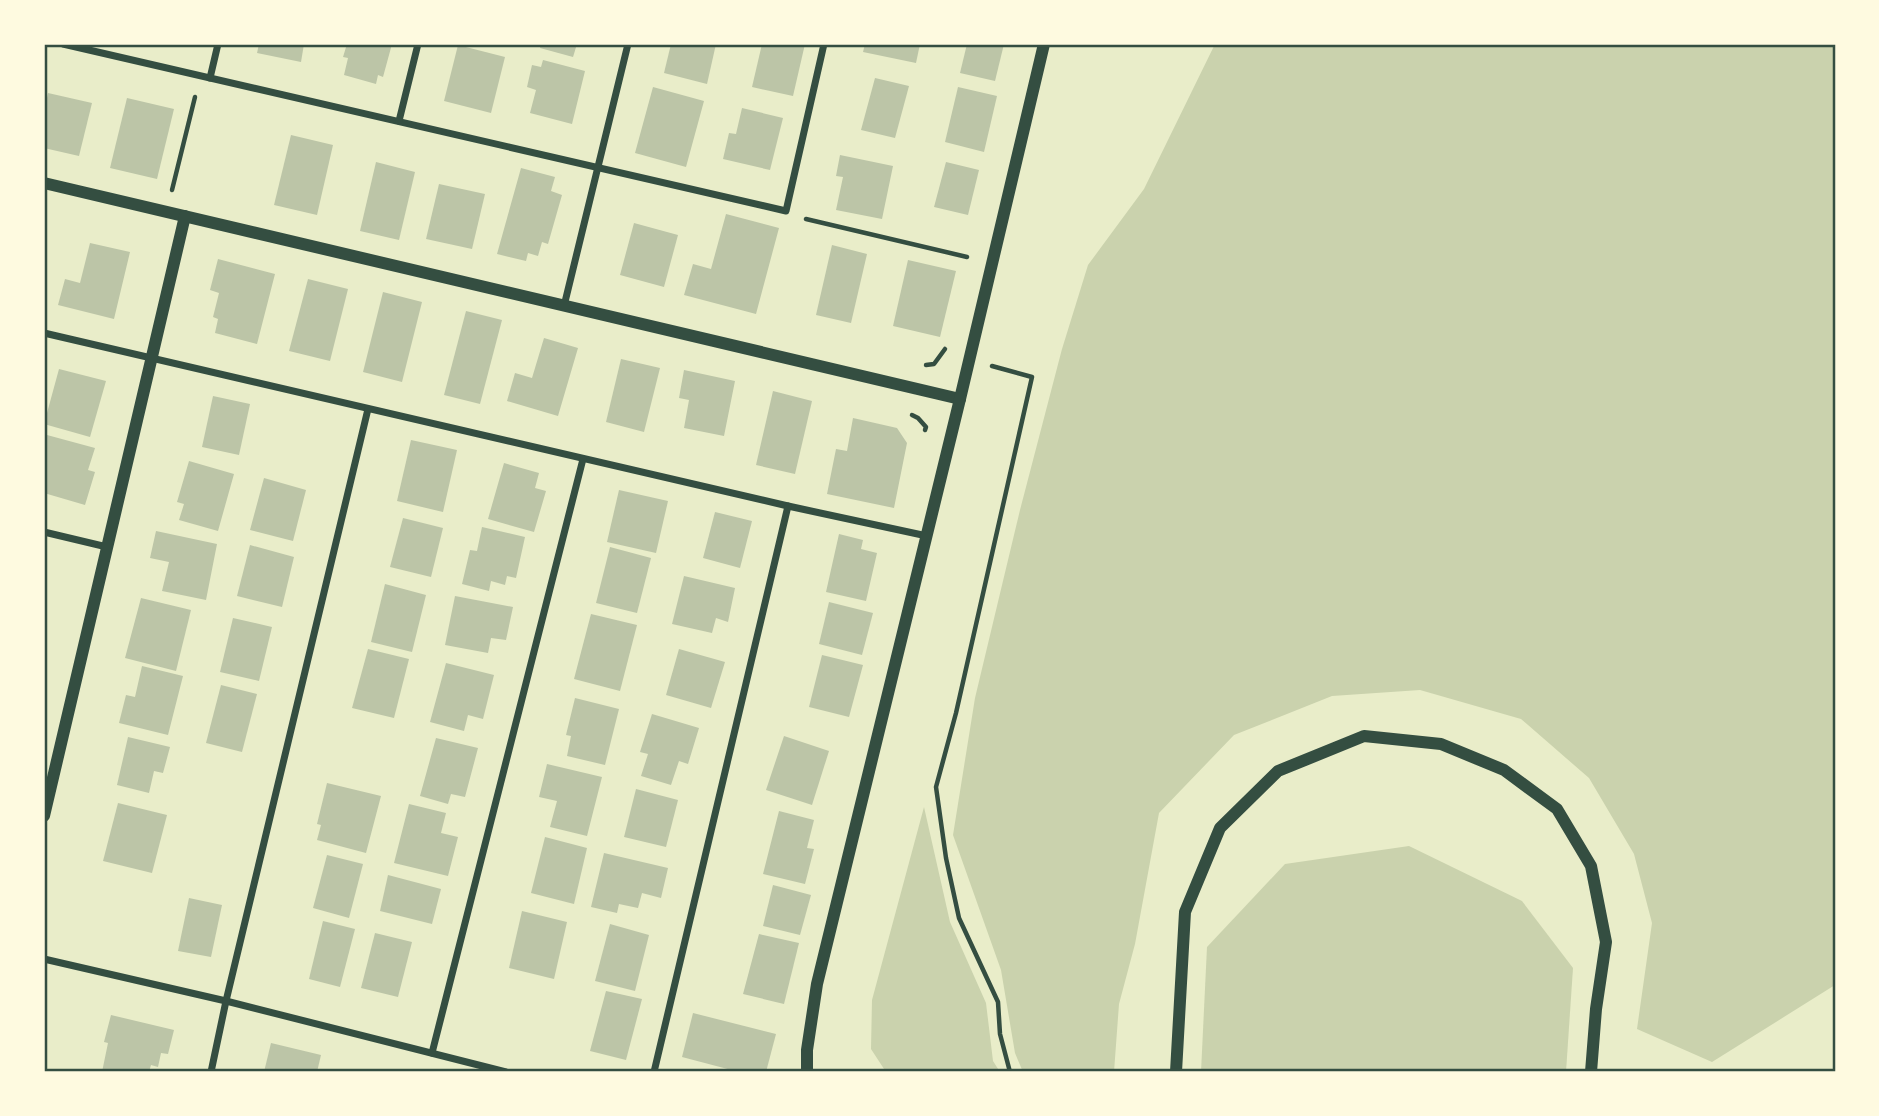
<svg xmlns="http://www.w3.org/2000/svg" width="1879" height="1116" font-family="'Roboto Serif',serif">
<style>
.green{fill:#cad2ad}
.building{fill:#bcc5a7}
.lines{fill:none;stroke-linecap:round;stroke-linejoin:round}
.path{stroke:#344e41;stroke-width:4.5}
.minor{stroke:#344e41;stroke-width:7}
.tertiary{stroke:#344e41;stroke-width:12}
.neatline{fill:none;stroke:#344e41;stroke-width:2.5}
</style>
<rect width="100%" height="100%" fill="#e9edc9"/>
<g class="green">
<polygon points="1215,44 1835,44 1835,985 1712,1062 1637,1029 1652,923 1634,854 1589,778 1521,719 1420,690 1332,696 1234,735 1159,813 1135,944 1119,1004 1114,1072 1023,1072 1015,1053 1001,970 953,835 975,698 1020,510 1062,349 1088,265 1144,189"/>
<polygon points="924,807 950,922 986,1003 993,1061 1000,1072 886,1072 871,1049 872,1000"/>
<polygon points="1409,846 1522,901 1573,968 1566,1072 1201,1072 1207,947 1285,864"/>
</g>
<g class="building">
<polygon points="259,44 304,44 301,62 257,53"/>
<polygon points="347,44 392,44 383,77 378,75 376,84 344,75 348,58 343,57"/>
<polygon points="541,44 577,44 573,57 540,48"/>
<polygon points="671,44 716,44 707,84 664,73"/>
<polygon points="762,44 805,44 793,96 752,87"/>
<polygon points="865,44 920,44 916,63 863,52"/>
<polygon points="967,44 1004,44 995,81 960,73"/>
<polygon points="458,45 505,57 491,113 444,101"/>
<polygon points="543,60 585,71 572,124 530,113 536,90 527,87 532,65 541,67"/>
<polygon points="875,78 909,86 895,138 861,130"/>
<polygon points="653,87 704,101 686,167 635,153"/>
<polygon points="958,87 997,96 984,152 945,142"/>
<polygon points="48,93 92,103 79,156 44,148 44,112"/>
<polygon points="127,98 174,109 157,179 110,168"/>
<polygon points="742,108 783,118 770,170 723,159 729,133 736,134"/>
<polygon points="291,135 333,145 317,215 274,205"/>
<polygon points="840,155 893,166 882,219 836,210 843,177 836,176"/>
<polygon points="376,162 415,172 399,240 360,231"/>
<polygon points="946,162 979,170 968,215 934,207"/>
<polygon points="521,168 555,177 551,191 562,195 548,244 542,242 538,256 528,253 526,261 497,254"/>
<polygon points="439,184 485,194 472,249 426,239"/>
<polygon points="726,214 779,228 756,314 684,295 693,264 711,269"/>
<polygon points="634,223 678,235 664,287 620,275"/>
<polygon points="90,243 130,252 114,319 58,305 65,279 80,283"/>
<polygon points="832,245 867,254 851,323 816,315"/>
<polygon points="218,259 275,274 257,344 215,333 218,319 213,317 219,293 210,290"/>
<polygon points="908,260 956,271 940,337 893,326"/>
<polygon points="308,279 348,289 330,361 289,351"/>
<polygon points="383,292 422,302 402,382 363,372"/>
<polygon points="466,311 502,320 480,404 444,395"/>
<polygon points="544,338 578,348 558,416 507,401 515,373 532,378"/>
<polygon points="621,359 660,368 644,432 606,422"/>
<polygon points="59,369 106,381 90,437 44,424"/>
<polygon points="684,370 735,381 724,436 684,428 689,400 679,398"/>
<polygon points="773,391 812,401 795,474 756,465"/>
<polygon points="213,396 250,404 239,455 202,447"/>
<polygon points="853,418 897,428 907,443 894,508 827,494 836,449 847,451"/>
<polygon points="47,435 95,448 88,470 95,472 85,505 44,493 44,448"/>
<polygon points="411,440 457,450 443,512 397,501"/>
<polygon points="189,461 234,474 218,531 179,520 184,504 177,502"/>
<polygon points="504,463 539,473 535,488 546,491 534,532 488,519"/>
<polygon points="264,478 306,490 293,541 250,530"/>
<polygon points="619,490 668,501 656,553 607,542"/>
<polygon points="715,512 752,521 740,568 703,558"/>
<polygon points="403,518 443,528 431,577 390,567"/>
<polygon points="482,527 525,537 516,578 507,576 505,585 491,581 489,591 462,584 470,550 477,551"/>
<polygon points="156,531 217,544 206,600 162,591 169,562 150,558"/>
<polygon points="839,534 863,540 861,549 877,553 866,601 826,592"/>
<polygon points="250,545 294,557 282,607 237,596"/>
<polygon points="610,547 651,558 637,613 596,603"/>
<polygon points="684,576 735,588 728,622 716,618 712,633 672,624"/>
<polygon points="385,584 426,595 412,652 371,642"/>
<polygon points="455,596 513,607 506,640 491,638 488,653 445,645"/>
<polygon points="141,598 191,610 176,671 125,658"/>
<polygon points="829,602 873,613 862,655 819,644"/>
<polygon points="591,614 637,625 620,691 574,679"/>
<polygon points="233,618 272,627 259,681 220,672"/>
<polygon points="368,649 409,659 394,718 352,708"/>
<polygon points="679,649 725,662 711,708 666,695"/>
<polygon points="822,655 863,665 849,717 809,707"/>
<polygon points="446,663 494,675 483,719 468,715 464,731 430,722"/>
<polygon points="142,666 183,676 168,735 119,723 126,695 135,697"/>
<polygon points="221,685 257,694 242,752 206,743"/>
<polygon points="575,698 619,709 605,765 567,756 571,736 566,735"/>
<polygon points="652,714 699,728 688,764 679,761 671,785 641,776 648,754 640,752"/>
<polygon points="784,736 829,751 812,805 766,790"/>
<polygon points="128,737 170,747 163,773 154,771 149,793 117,785"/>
<polygon points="436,738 478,748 465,797 451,794 448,804 420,796"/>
<polygon points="547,764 602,777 587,836 550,827 557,801 539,797"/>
<polygon points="327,783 381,796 366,853 317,840 321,825 317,824"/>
<polygon points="636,789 678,800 666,847 624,837"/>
<polygon points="118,803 167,815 152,873 103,861"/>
<polygon points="409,804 446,813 441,833 458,837 448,876 394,863"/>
<polygon points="779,811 814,820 807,848 814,849 805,884 763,874"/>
<polygon points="545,837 587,848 574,904 531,893"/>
<polygon points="604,853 668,868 661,898 642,893 638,908 619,904 617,913 591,907"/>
<polygon points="327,855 363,864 349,918 313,908"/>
<polygon points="388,875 441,889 432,924 380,911"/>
<polygon points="773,885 811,895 800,935 763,926"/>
<polygon points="189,898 222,905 211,957 178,951"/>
<polygon points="522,911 567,922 554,979 509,968"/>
<polygon points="323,921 355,929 340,987 309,979"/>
<polygon points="610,924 649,935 635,991 595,981"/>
<polygon points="375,933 412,942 398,997 361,988"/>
<polygon points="759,934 799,943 784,1004 743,994"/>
<polygon points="606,991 642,999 626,1060 590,1051"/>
<polygon points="693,1013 776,1034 766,1072 739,1072 682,1057"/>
<polygon points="111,1015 174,1030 168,1054 161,1053 158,1067 151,1065 149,1072 102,1072 108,1043 104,1042"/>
<polygon points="271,1043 321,1055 317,1072 264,1072"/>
</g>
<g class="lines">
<g class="path">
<polyline points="172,190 195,97"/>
<polyline points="806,219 967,257"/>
<polyline points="926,365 934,364 945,349"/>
<polyline points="992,366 1032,377 956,713 936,787 946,858 959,918 998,1002 1000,1034 1010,1072"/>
<polyline points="912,415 918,418 926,427 925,430"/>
</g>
<g class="minor">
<polyline points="63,44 786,211 824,44"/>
<polyline points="210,78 218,44"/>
<polyline points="399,121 418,44"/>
<polyline points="564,306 628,44"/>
<polyline points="44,333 788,506 927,536"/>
<polyline points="44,532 107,547"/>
<polyline points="44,959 226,1001 506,1072"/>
<polyline points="432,1053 583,459"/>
<polyline points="211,1072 226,1001 368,409"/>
<polyline points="654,1072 788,506"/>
</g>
<g class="tertiary">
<polyline points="44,183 960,399"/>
<polyline points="44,816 185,216"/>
<polyline points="807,1072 807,1050 817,984 960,399 1044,44"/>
<polyline points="1176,1072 1185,912 1220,828 1278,771 1364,736 1441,744 1504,770 1557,809 1591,866 1606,942 1596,1009 1591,1072"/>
</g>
</g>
<rect width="1879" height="1116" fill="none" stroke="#fefae0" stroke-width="91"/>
<rect x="46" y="46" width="1788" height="1024" class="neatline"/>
</svg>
